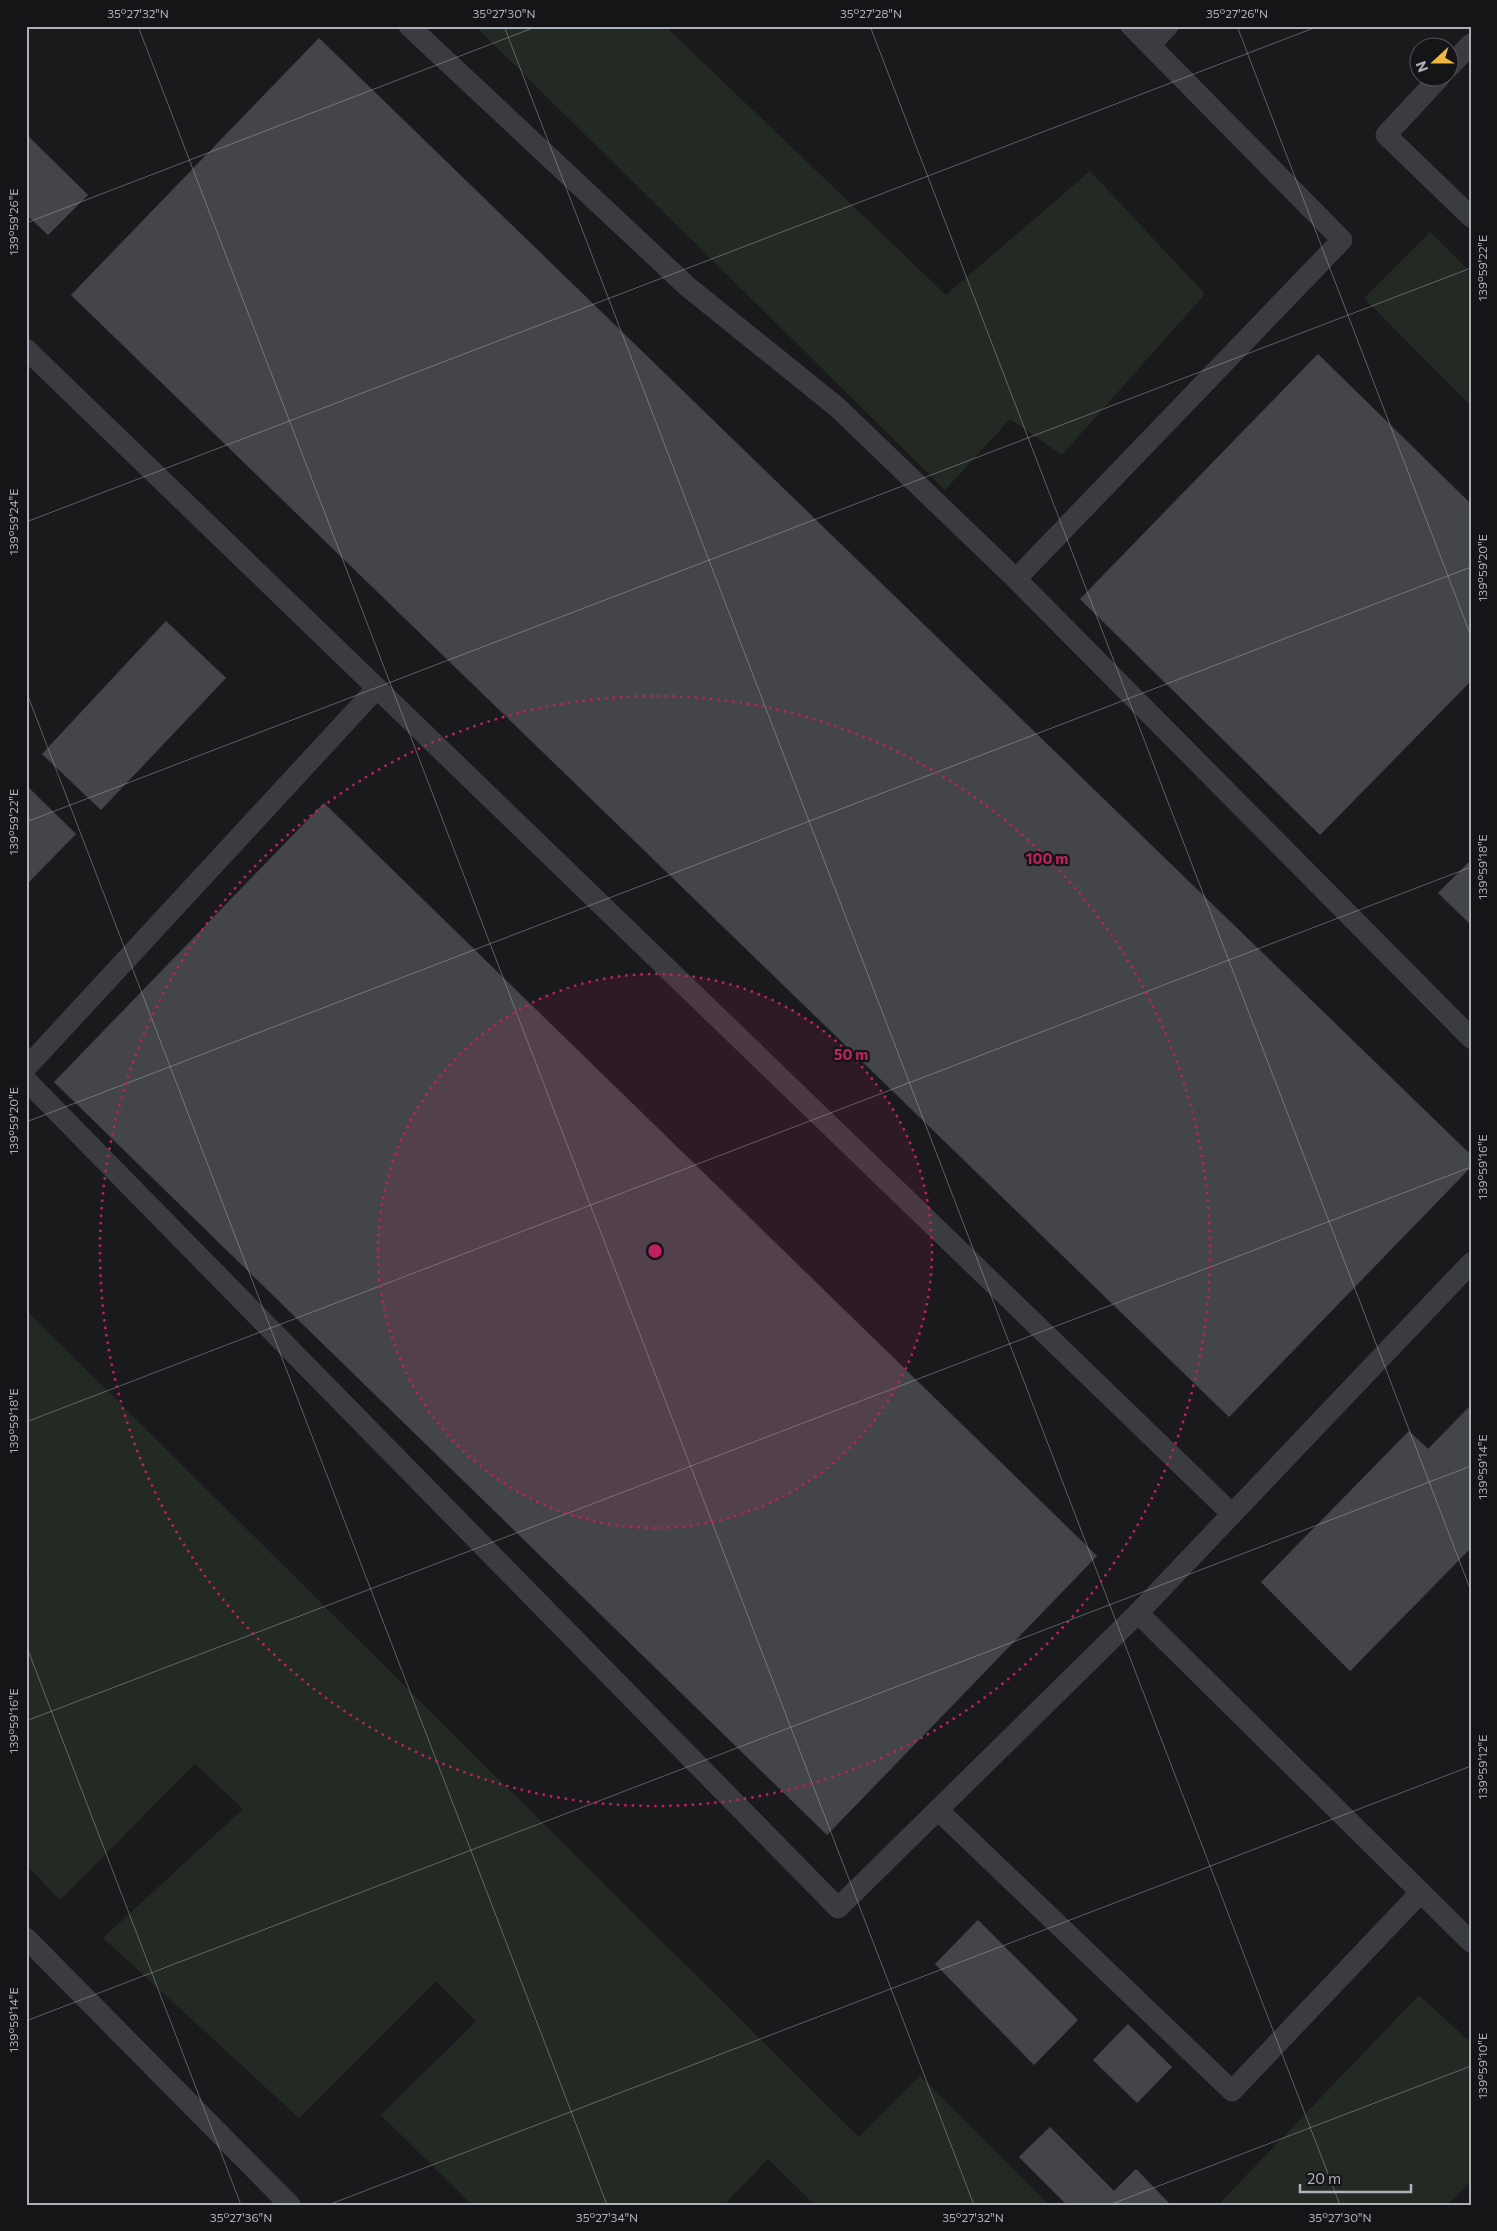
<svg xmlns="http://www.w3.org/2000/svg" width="1497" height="2231" font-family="Commissioner,sans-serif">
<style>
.green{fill:#222a23}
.building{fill:#444549;stroke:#343438}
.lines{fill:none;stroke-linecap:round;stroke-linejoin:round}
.service{stroke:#3b3c41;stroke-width:21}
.ticks{fill:none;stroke:#adb1bb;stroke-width:1;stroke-opacity:0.45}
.ring{fill:none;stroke:#c12060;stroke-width:2.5;stroke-dasharray:2.5 5}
.centre{fill:#c12060;stroke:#151517;stroke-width:2.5}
.ring-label{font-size:15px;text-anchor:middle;font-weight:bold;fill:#c12060;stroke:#151517;stroke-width:4.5;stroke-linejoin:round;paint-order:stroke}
.neatline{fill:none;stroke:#adb1bb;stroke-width:2}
.ticks-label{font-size:12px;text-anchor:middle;fill:#adb1bb}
</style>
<rect width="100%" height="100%" fill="#1a1a1c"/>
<g class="green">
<polygon points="475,26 665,26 946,295 1090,171 1205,294 1062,455 1010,419 945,490"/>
<polygon points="1430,232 1471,273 1471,406 1364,298"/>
<polygon points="26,1310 859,2137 920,2076 1049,2205 815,2205 768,2159 724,2205 472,2205 381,2115 476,2021 436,1981 299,2118 103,1938 243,1809 195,1764 60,1900 26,1865 26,1577 30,1572 26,1568"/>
<polygon points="1419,1995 1471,2043 1471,2181 1447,2205 1218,2205"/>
</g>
<g class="building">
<polygon points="319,38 1471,1155 1471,1167 1229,1417 71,295"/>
<polygon points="26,134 88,195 48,235 26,214"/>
<polygon points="1318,354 1471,504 1471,681 1320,835 1080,599"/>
<polygon points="166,621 226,678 101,810 42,754"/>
<polygon points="26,785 76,834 26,885"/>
<polygon points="324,803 1097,1556 827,1835 54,1082"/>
<polygon points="1471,860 1471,925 1438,893"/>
<polygon points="1471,1405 1471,1548 1350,1671 1261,1582 1409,1431 1428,1449"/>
<polygon points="978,1920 1078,2020 1034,2065 935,1964"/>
<polygon points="1128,2024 1172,2067 1137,2103 1093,2060"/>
<polygon points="1050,2127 1114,2191 1136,2169 1171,2205 1067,2205 1019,2157"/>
</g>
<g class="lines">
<g class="service">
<polyline points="409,26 688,287 837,407 1016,579 1471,1038"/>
<polyline points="1150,45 1168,26"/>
<polyline points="1450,66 1471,44"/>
<polyline points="1439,78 1386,135 1471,217"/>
<polyline points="26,349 1232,1514"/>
<polyline points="1016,579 1342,240 1131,26"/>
<polyline points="26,1068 377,688"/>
<polyline points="26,1080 838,1908 1138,1613"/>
<polyline points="1471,1263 1138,1613 1471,1942"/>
<polyline points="938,1810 1232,2091 1421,1892"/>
<polyline points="26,1938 290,2205"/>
</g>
</g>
<path class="ticks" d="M138,26L974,2205M504,26L1340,2205M870,26L1471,1591M1237,26L1471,636M26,223L538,26M26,522L1319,26M26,691L607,2205M26,822L1471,268M26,1122L1471,567M26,1422L1471,867M26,1645L241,2205M26,1721L1471,1167M26,2021L1471,1466M328,2205L1471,1766M1109,2205L1471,2066"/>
<circle cx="655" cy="1251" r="277" fill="#c12060" fill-opacity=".12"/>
<g class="ring">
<circle cx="655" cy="1251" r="277"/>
<circle cx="655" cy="1251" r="555"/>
</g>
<circle cx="655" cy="1251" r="8" class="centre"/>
<g class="ring-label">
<text x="1047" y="864">100 m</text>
<text x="851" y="1060">50 m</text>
</g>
<rect width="1497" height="2231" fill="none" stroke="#151517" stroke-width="55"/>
<g transform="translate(1434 62) rotate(249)"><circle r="24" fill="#151517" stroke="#525359"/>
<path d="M0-4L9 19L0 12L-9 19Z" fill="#edb741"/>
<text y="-8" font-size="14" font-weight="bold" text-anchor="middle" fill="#adb1bb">N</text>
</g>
<path d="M1300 2184v8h111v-8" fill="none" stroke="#adb1bb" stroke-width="2.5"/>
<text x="1307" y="2184" font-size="15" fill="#adb1bb" stroke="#151517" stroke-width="4" paint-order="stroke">20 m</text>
<rect x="28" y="28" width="1442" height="2176" class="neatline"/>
<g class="ticks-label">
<text x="138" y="18">35°27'32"N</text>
<text x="504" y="18">35°27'30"N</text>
<text x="871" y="18">35°27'28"N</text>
<text x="1237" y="18">35°27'26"N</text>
<text transform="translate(14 222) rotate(-90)" y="4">139°59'26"E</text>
<text transform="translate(1483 268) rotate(-90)" y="4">139°59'22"E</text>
<text transform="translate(14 522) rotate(-90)" y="4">139°59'24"E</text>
<text transform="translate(1483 568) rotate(-90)" y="4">139°59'20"E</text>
<text transform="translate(14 822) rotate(-90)" y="4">139°59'22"E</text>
<text transform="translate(1483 867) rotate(-90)" y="4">139°59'18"E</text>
<text transform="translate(14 1121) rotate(-90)" y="4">139°59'20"E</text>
<text transform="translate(1483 1167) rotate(-90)" y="4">139°59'16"E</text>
<text transform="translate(14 1421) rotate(-90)" y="4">139°59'18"E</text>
<text transform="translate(1483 1467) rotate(-90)" y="4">139°59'14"E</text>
<text transform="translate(14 1721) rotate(-90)" y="4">139°59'16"E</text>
<text transform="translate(1483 1767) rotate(-90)" y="4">139°59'12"E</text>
<text transform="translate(14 2020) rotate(-90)" y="4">139°59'14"E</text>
<text transform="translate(1483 2066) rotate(-90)" y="4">139°59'10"E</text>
<text x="241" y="2222">35°27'36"N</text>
<text x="607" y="2222">35°27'34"N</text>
<text x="973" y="2222">35°27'32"N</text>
<text x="1340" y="2222">35°27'30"N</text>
</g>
</svg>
